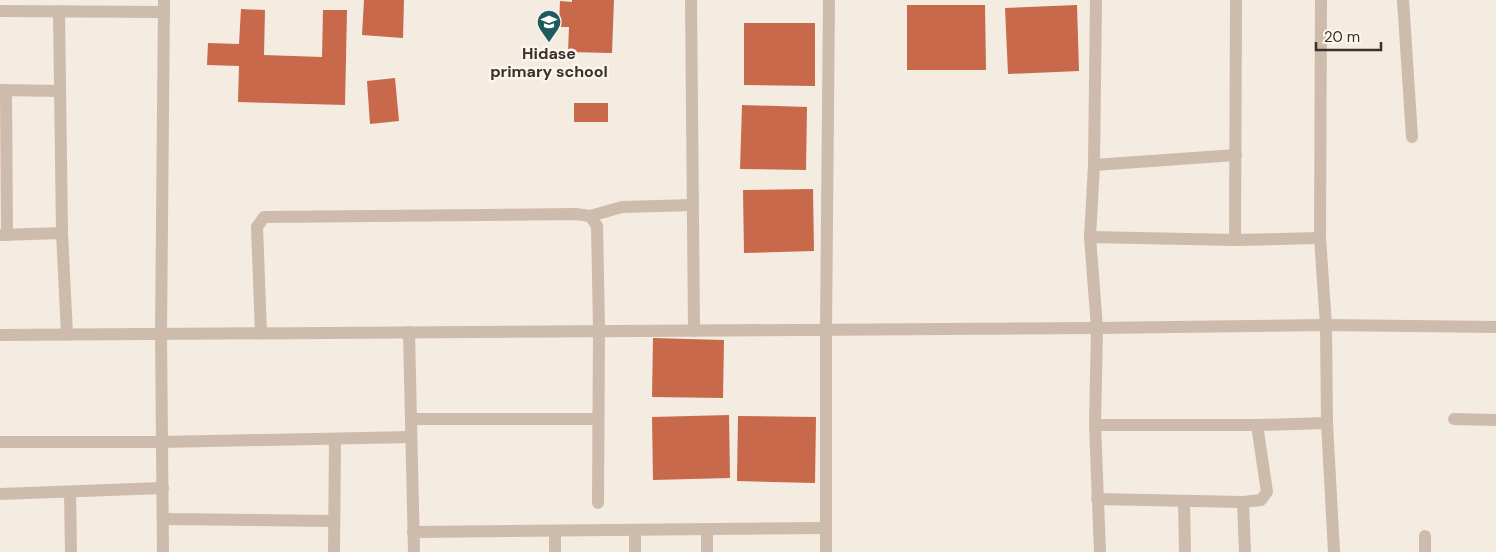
<svg xmlns="http://www.w3.org/2000/svg" width="1496" height="552" font-family="'DM Sans',sans-serif">
<style>
.building{fill:#c8694b}
.lines{fill:none;stroke-linecap:round;stroke-linejoin:round}
.minor{stroke:#cdbbac;stroke-width:12}
.labels{text-anchor:middle;dominant-baseline:central;stroke-width:5;stroke-linejoin:round;paint-order:stroke}
.poi-label{font-size:16px;font-weight:bold;fill:#3b302b;stroke:#fbf5ee}
</style>
<rect width="100%" height="100%" fill="#f4ebe1"/>
<g class="building">
<polygon points="364,0 404,0 403,38 362,35"/>
<polygon points="572,0 614,0 612,53 568,52 569,27 559,27 560,1 572,2"/>
<polygon points="907,5 985,5 986,70 907,70"/>
<polygon points="1077,5 1079,71 1008,74 1005,8"/>
<polygon points="241,9 265,10 264,55 322,57 323,10 347,10 345,105 238,102 239,66 207,65 208,43 239,44"/>
<polygon points="744,23 815,23 815,86 744,85"/>
<polygon points="395,78 399,121 370,124 367,81"/>
<rect x="574" y="103" width="34" height="19"/>
<polygon points="742,105 807,107 806,170 740,169"/>
<polygon points="813,189 814,251 744,253 743,190"/>
<polygon points="653,338 724,340 723,398 652,397"/>
<polygon points="729,415 730,478 653,480 652,417"/>
<polygon points="738,416 816,417 815,483 737,481"/>
</g>
<g class="lines">
<g class="minor">
<polyline points="691,0 694,331"/>
<polyline points="1096,0 1094,165 1090,237 1097,328 1095,425 1100,552"/>
<polyline points="1321,0 1320,238 1326,325 1327,423 1334,552"/>
<polyline points="1403,0 1412,137"/>
<polyline points="0,11 164,12"/>
<polyline points="59,11 62,233 67,334"/>
<polyline points="0,90 60,91"/>
<polyline points="6,90 7,235"/>
<polyline points="1094,165 1236,155"/>
<polyline points="590,216 622,207 693,205"/>
<polyline points="0,235 62,233"/>
<polyline points="1090,237 1235,240 1320,238"/>
<polyline points="1235,240 1236,0"/>
<polyline points="409,332 414,552"/>
<polyline points="261,333 257,227 264,217 576,214 590,216 597,226 599,330 598,503"/>
<polyline points="0,335 1097,328 1326,325 1496,327"/>
<polyline points="411,419 598,419"/>
<polyline points="1454,419 1496,420"/>
<polyline points="1095,425 1257,425 1327,423"/>
<polyline points="0,442 162,442 411,437"/>
<polyline points="70,492 71,552"/>
<polyline points="0,494 163,488"/>
<polyline points="1097,499 1243,502 1261,500 1267,492 1257,425"/>
<polyline points="1184,501 1185,552"/>
<polyline points="1243,502 1245,552"/>
<polyline points="163,519 334,521"/>
<polyline points="635,530 635,552"/>
<polyline points="707,530 707,552"/>
<polyline points="555,531 555,552"/>
<polyline points="413,532 826,528"/>
<polyline points="1425,536 1425,552"/>
<polyline points="163,552 161,334 164,0"/>
<polyline points="334,552 335,440"/>
<polyline points="826,552 826,330 829,0"/>
</g>
</g>
<defs>
<symbol id="school-pin" viewBox="-11 -11 22 30"><path d="M0 17L-7.5 6A9.5 9.5 0 1 1 7.5 6Z" fill="#1f5a5e" stroke="#fbf5ee"/><path d="M0-5L7-2L0 1L-7-2ZM-4 1L0 2.5L4 1V4Q0 6-4 4Z" fill="#fff"/></symbol>
</defs>
<g fill-rule="evenodd">
<use href="#school-pin" x="535" y="8" width="28" height="38"/>
</g>
<g class="labels">
<g class="poi-label">
<text x="549" y="53">Hidase<tspan x="549" dy="18">primary school</tspan></text>
</g>
</g>
<path d="M1316 42v8h65v-8" fill="none" stroke="#3b302b" stroke-width="2.5"/>
<text x="1324" y="42" font-size="15" fill="#3b302b" stroke="#fbf5ee" stroke-width="4" paint-order="stroke">20 m</text>
</svg>
